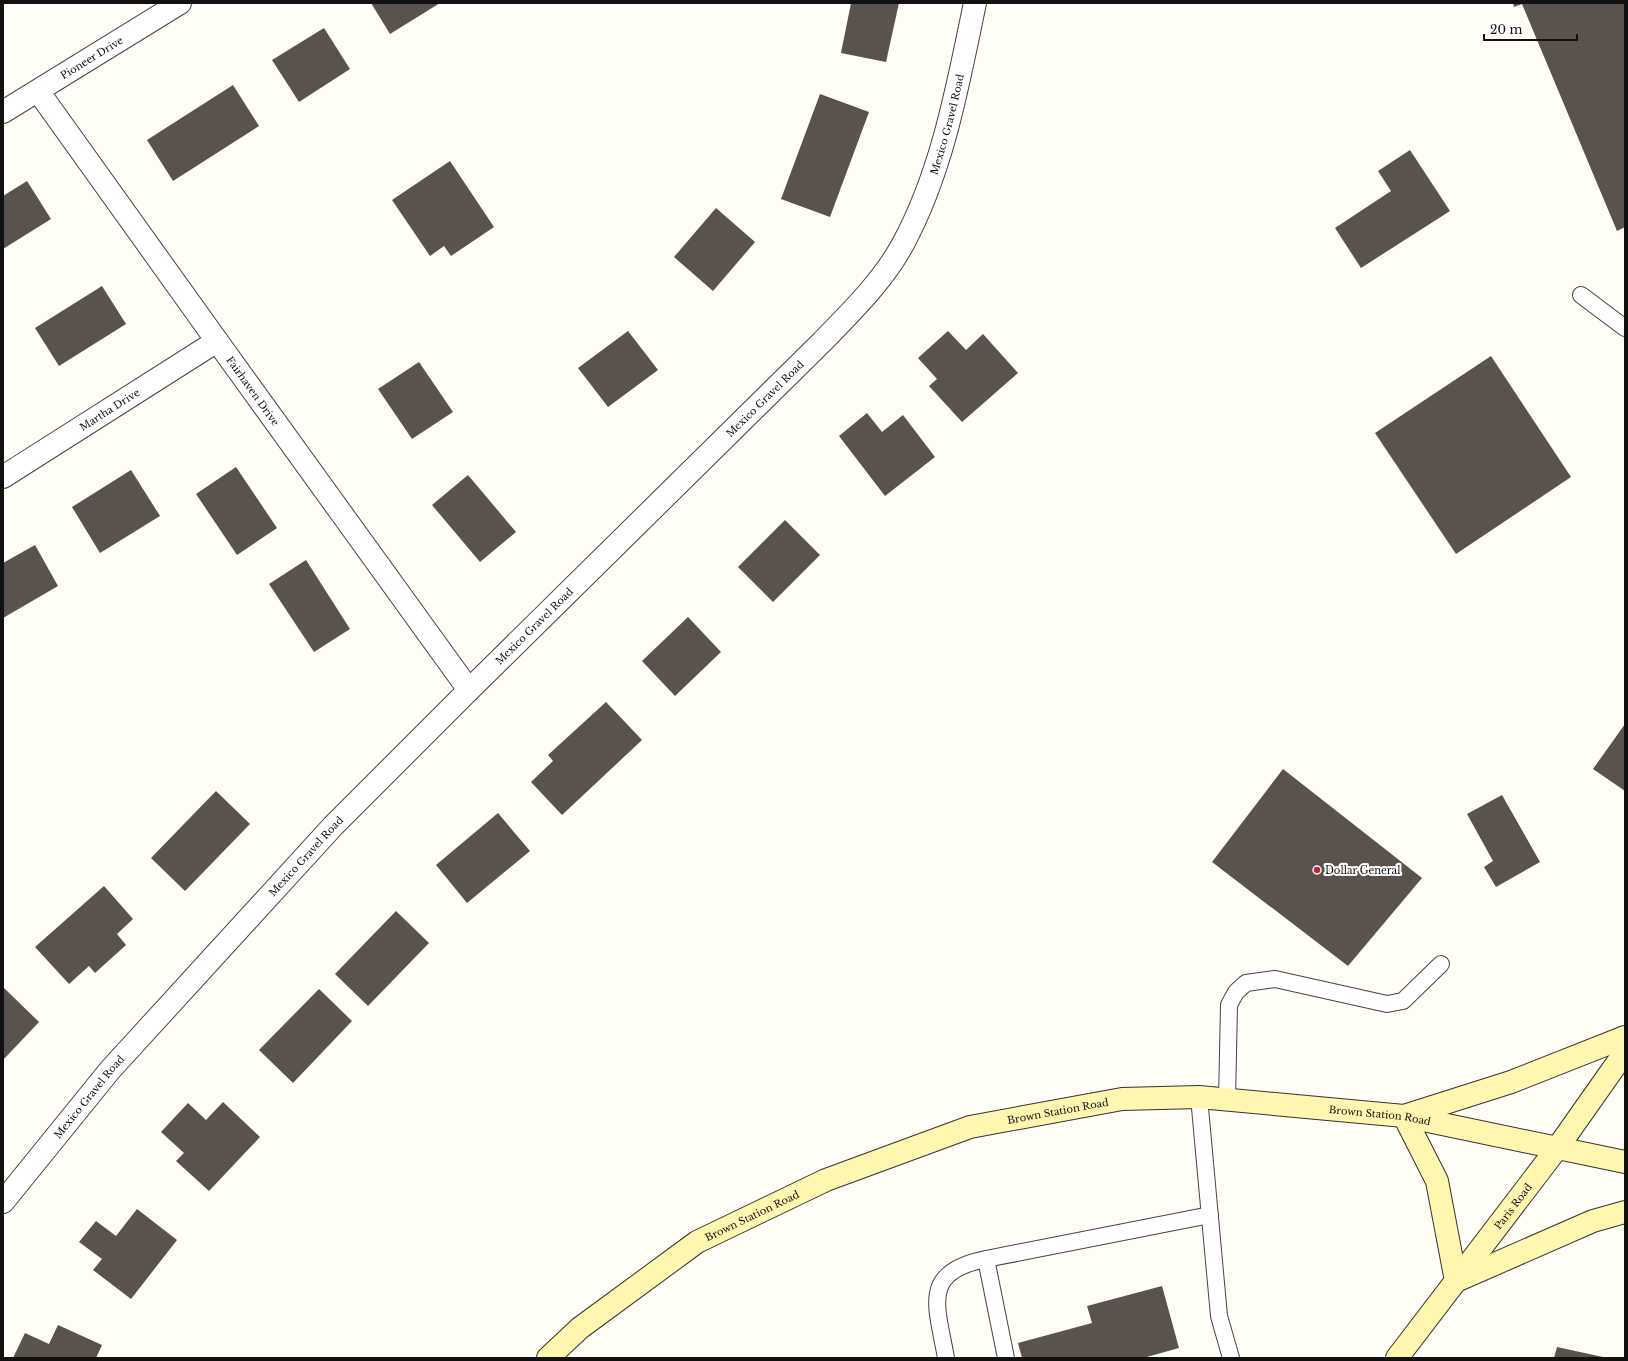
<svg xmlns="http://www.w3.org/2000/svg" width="1628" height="1361" font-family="'Libre Baskerville',serif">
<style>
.building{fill:#5a524d}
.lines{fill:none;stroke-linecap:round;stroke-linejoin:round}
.lane-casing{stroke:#444;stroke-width:18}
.street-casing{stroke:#444;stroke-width:24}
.secondary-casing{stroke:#333;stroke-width:24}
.lane{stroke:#fff;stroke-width:16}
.street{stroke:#fff;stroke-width:22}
.secondary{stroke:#fff6b0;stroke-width:22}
.poi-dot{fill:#c4262e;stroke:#fff;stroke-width:1.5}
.labels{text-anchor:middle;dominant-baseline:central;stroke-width:4;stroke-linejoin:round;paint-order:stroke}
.street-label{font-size:10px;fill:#111;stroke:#fff}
.poi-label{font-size:10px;fill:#111;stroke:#fff;text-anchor:start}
</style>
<rect width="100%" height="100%" fill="#fffdf5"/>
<g class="building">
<polygon points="371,3 440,3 390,34"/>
<polygon points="851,3 899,3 886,62 841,53"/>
<polygon points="1513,3 1625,3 1625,227 1617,231 1522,4 1514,7"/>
<polygon points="324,28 350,69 299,102 272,60"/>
<polygon points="233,85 259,126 173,181 147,140"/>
<polygon points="820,94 869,112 830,217 781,199"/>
<polygon points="1410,150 1450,211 1361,268 1335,228 1391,191 1378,171"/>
<polygon points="450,161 494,227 451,256 444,246 430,256 392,200"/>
<polygon points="27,181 51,219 3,249 3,196"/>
<polygon points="716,208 755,242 713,291 674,257"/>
<polygon points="102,286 126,324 59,366 35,328"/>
<polygon points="628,331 658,370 608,407 578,368"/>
<polygon points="948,331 966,350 983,334 1018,373 962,422 929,386 937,379 918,358"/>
<polygon points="1491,356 1571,477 1456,554 1375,433"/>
<polygon points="419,362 453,412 412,439 378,389"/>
<polygon points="867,413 882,432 903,415 935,457 885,496 839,436"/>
<polygon points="236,467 277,528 237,555 196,494"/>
<polygon points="131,470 160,516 100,553 72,507"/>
<polygon points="468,475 516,532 480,562 432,505"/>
<polygon points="785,520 820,555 773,602 738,567"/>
<polygon points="35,545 58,586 3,618 3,563"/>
<polygon points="306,560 350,629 314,652 269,584"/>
<polygon points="688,617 721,652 675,696 642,661"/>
<polygon points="606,702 642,740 562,815 531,782 553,761 548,755"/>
<polygon points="1625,724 1625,791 1593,769"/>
<polygon points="1283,769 1422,878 1348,966 1212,862"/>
<polygon points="216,791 250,824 185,891 151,858"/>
<polygon points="1502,795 1540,862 1496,887 1484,867 1493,861 1467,814"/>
<polygon points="498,813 530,851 467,903 436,865"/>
<polygon points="104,886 133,919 117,934 126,945 95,973 89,966 69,984 35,947"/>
<polygon points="396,911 429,943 368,1006 335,974"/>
<polygon points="3,987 39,1022 3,1060"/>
<polygon points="319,989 352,1021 293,1083 259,1050"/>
<polygon points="223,1102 260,1137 209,1191 176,1161 184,1153 161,1132 188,1103 206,1120"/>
<polygon points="137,1209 177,1240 131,1299 93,1270 102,1259 79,1242 96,1221 116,1236"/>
<polygon points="1162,1286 1179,1348 1143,1358 1022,1358 1018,1343 1092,1323 1087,1306"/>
<polygon points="58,1325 102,1345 96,1358 13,1358 25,1333 49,1344"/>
<polygon points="1557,1347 1603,1357 1603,1358 1554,1358"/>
</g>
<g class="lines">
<defs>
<g id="lane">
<polyline points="1581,295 1625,328"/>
<polyline points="1199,1097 1219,1316 1231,1358"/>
<polyline points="1227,1101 1229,1005 1236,992 1246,983 1275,979 1387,1004 1403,1001 1441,964"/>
<polyline points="986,1259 1006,1358"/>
<path d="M946,1358C937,1306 920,1272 986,1259L1210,1215"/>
</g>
<g id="street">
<path id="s1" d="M38,91L217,341L469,690"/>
<path id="s2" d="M3,112L180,3"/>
<path id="s3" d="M3,477L217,341"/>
<path id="s4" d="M3,1202L110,1070L333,826L469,690L822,342C851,312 883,281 903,244C943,170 958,84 975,3"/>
</g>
<g id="secondary">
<polyline points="1625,1037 1511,1082 1404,1116 1437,1181 1456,1281 1593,1221 1625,1212"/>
<path id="s5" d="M548,1358L580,1328L697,1242L826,1180L970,1127L1122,1099L1199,1097L1404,1116L1625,1162"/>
<path id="s6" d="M1397,1358L1558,1147L1625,1052"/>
</g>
</defs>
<use href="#lane" class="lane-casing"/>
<use href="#street" class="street-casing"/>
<use href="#secondary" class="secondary-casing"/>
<use href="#lane" class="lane"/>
<use href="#street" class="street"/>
<use href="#secondary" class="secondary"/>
</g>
<circle class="poi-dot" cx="1317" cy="870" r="4"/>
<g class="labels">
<g class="street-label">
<text stroke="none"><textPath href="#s2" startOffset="104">Pioneer Drive</textPath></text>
<text stroke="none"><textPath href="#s4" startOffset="1444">Mexico Gravel Road</textPath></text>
<text stroke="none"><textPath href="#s1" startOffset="369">Fairhaven Drive</textPath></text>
<text stroke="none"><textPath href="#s4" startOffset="1108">Mexico Gravel Road</textPath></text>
<text stroke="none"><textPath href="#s3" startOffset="126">Martha Drive</textPath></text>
<text stroke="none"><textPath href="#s4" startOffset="784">Mexico Gravel Road</textPath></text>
<text stroke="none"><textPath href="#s4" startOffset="460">Mexico Gravel Road</textPath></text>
<text stroke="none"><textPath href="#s4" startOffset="136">Mexico Gravel Road</textPath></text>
<text stroke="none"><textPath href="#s5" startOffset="575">Brown Station Road</textPath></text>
<text stroke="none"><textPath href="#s5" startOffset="899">Brown Station Road</textPath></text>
<text stroke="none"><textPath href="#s6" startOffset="191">Paris Road</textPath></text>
<text stroke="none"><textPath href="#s5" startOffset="250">Brown Station Road</textPath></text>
</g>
<g class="poi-label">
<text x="1325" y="870">Dollar General</text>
</g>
</g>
<rect width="1628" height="1361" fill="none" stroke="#111111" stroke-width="8"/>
<path d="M1484 34v6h93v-6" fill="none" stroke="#111111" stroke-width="2"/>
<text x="1490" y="34" font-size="12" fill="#111111" stroke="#ffffff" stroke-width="3" paint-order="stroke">20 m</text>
</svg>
